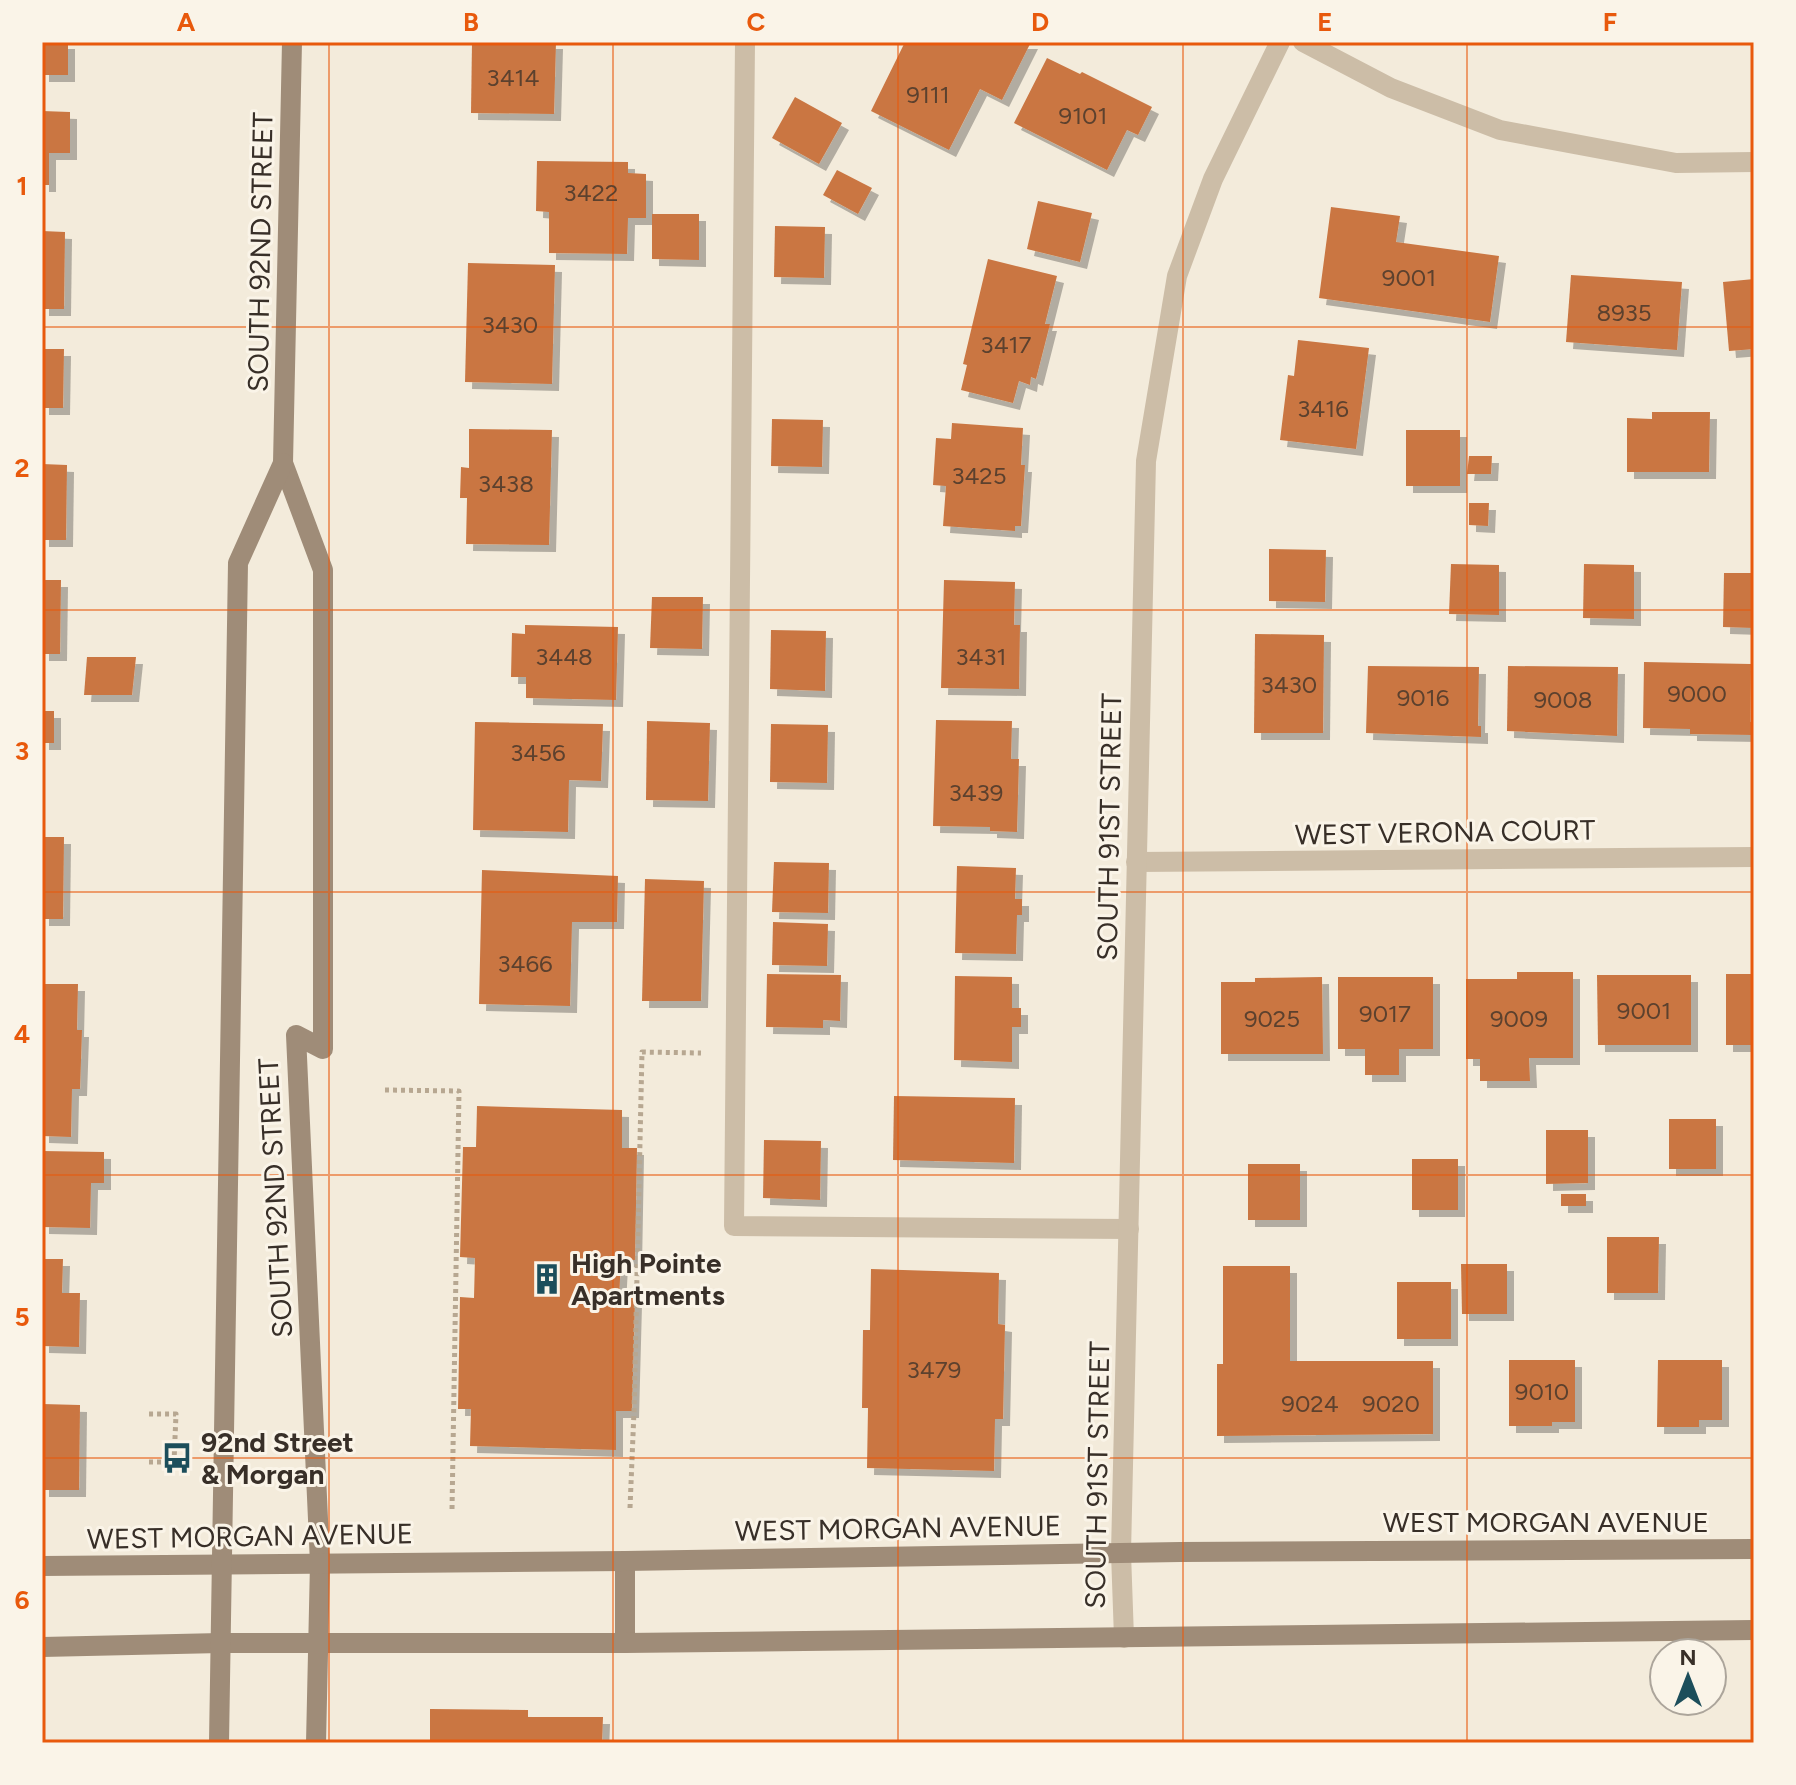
<svg xmlns="http://www.w3.org/2000/svg" width="1796" height="1785" font-family="Figtree,sans-serif">
<style>
.building{fill:#ca7642;filter:url(#shadow)}
.lines{fill:none;stroke-linecap:round;stroke-linejoin:round}
.path{stroke:#b7a791;stroke-width:5;stroke-dasharray:4 4;stroke-linecap:butt}
.lane{stroke:#ccbda7;stroke-width:20}
.street{stroke:#ccbda7;stroke-width:20}
.secondary{stroke:#9f8c78;stroke-width:20}
.grid{fill:none;stroke:#e8590c;stroke-width:2;stroke-opacity:0.55}
.labels{text-anchor:middle;dominant-baseline:central;stroke-width:6;stroke-linejoin:round;paint-order:stroke}
.number-label{font-size:24px;fill:#5c412e}
.street-label{font-size:28px;fill:#382f28;stroke:#faf4e8}
.poi-label{font-size:28px;font-weight:bold;fill:#382f28;stroke:#faf4e8;text-anchor:start}
.neatline{fill:none;stroke:#e8590c;stroke-width:3}
.grid-label{font-size:26px;text-anchor:middle;font-weight:bold;fill:#e8590c}
</style>
<defs>
<filter id="shadow"><feDropShadow dx="7" dy="7" stdDeviation="0" flood-color="#0004"/></filter>
</defs>
<rect width="100%" height="100%" fill="#f3ebdb"/>
<g class="building">
<rect x="42" y="42" width="26" height="33"/>
<polygon points="472,42 556,42 554,114 471,113"/>
<polygon points="905,42 1031,42 1002,100 980,89 949,150 871,111"/>
<polygon points="1047,58 1080,74 1082,72 1152,107 1138,135 1127,130 1107,170 1014,123"/>
<polygon points="795,97 842,123 819,164 772,138"/>
<polygon points="42,111 70,112 70,153 49,153 49,185 42,185"/>
<polygon points="537,161 628,162 628,173 646,174 646,218 628,218 627,254 549,253 549,212 536,211"/>
<polygon points="837,170 872,188 858,214 823,195"/>
<polygon points="1038,201 1092,213 1080,262 1027,249"/>
<polygon points="1331,207 1400,216 1396,242 1499,256 1490,322 1319,298"/>
<polygon points="652,214 699,214 699,260 652,259"/>
<polygon points="775,226 825,227 824,278 774,277"/>
<polygon points="42,231 65,232 64,309 42,309"/>
<polygon points="988,259 1057,276 1045,324 1050,324 1036,379 1031,377 1030,385 1019,381 1013,403 961,390 967,365 963,364"/>
<polygon points="468,263 555,265 552,384 465,382"/>
<polygon points="1571,275 1682,282 1677,350 1566,342"/>
<polygon points="1754,279 1754,349 1729,351 1723,282"/>
<polygon points="1298,340 1369,348 1356,449 1280,440 1288,375 1294,376"/>
<polygon points="42,349 64,349 63,408 42,408"/>
<polygon points="1652,412 1710,412 1709,472 1627,472 1627,418 1652,419"/>
<polygon points="772,419 823,420 822,467 771,466"/>
<polygon points="952,423 1023,428 1021,465 1025,465 1021,526 1015,526 1015,531 943,526 946,486 933,485 936,438 951,439"/>
<polygon points="469,429 552,430 549,545 466,544 467,498 460,498 461,467 469,468"/>
<rect x="1406" y="430" width="54" height="56"/>
<polygon points="1469,456 1492,456 1491,474 1467,474"/>
<polygon points="42,464 67,465 66,540 42,540"/>
<polygon points="1469,503 1489,503 1488,526 1469,525"/>
<polygon points="1269,549 1326,550 1325,602 1269,601"/>
<polygon points="1451,564 1499,565 1499,615 1449,614"/>
<polygon points="1584,564 1634,565 1634,619 1583,618"/>
<polygon points="1724,573 1754,573 1754,628 1723,627"/>
<polygon points="42,580 61,580 60,654 42,654"/>
<polygon points="944,580 1015,582 1014,625 1020,625 1019,689 941,688"/>
<polygon points="652,597 703,597 702,649 650,648"/>
<polygon points="525,625 618,627 616,700 526,698 526,677 511,677 512,633 525,634"/>
<polygon points="771,630 826,631 825,691 770,689"/>
<polygon points="1255,634 1324,635 1323,733 1254,733"/>
<polygon points="87,657 136,657 132,695 84,695"/>
<polygon points="1644,662 1751,664 1750,722 1753,722 1753,735 1690,734 1690,729 1643,728"/>
<polygon points="1368,666 1479,667 1478,726 1481,726 1481,737 1366,733"/>
<polygon points="1508,666 1618,667 1617,736 1507,731"/>
<rect x="42" y="711" width="12" height="32"/>
<polygon points="936,720 1012,721 1011,759 1019,759 1017,832 990,831 990,827 933,826"/>
<polygon points="647,721 710,723 708,801 646,800"/>
<polygon points="475,722 603,724 601,781 569,780 568,832 473,830"/>
<polygon points="771,724 828,725 827,783 770,782"/>
<polygon points="42,837 64,837 63,919 42,919"/>
<polygon points="774,862 829,863 828,913 772,912"/>
<polygon points="957,866 1016,868 1015,899 1022,899 1022,915 1017,915 1016,954 955,953"/>
<polygon points="482,870 618,876 617,922 572,922 570,1006 479,1004"/>
<polygon points="645,879 704,881 701,1001 642,1001"/>
<polygon points="773,922 828,924 827,966 772,965"/>
<polygon points="1517,972 1573,972 1573,1058 1529,1058 1530,1081 1480,1081 1480,1059 1466,1059 1466,979 1517,979"/>
<polygon points="767,974 841,975 840,1021 823,1020 823,1028 766,1027"/>
<rect x="1726" y="974" width="28" height="71"/>
<polygon points="1597,975 1691,975 1691,1045 1598,1045"/>
<polygon points="955,976 1012,977 1012,1008 1021,1008 1021,1027 1012,1027 1012,1062 954,1060"/>
<polygon points="1322,977 1323,1054 1221,1054 1221,982 1255,982 1255,978"/>
<polygon points="1338,977 1433,977 1433,1049 1399,1049 1399,1075 1365,1075 1365,1049 1338,1049"/>
<polygon points="42,984 78,984 77,1030 82,1030 80,1089 72,1089 71,1137 42,1136"/>
<polygon points="894,1096 1015,1098 1014,1163 893,1160"/>
<polygon points="477,1106 622,1110 622,1148 637,1148 635,1260 621,1260 619,1298 635,1298 632,1411 616,1411 616,1450 470,1446 471,1409 458,1409 460,1297 474,1298 475,1258 460,1257 463,1147 476,1147"/>
<rect x="1669" y="1119" width="47" height="50"/>
<polygon points="1546,1130 1588,1130 1588,1183 1546,1184"/>
<polygon points="764,1140 821,1141 820,1200 763,1198"/>
<polygon points="42,1151 104,1152 104,1183 91,1183 90,1228 42,1227"/>
<rect x="1412" y="1159" width="46" height="51"/>
<rect x="1248" y="1164" width="52" height="56"/>
<rect x="1561" y="1194" width="25" height="12"/>
<polygon points="1607,1237 1659,1237 1658,1293 1607,1293"/>
<polygon points="42,1259 63,1259 62,1293 80,1293 79,1347 42,1346"/>
<polygon points="1461,1264 1507,1264 1507,1314 1462,1314"/>
<polygon points="1223,1266 1290,1266 1290,1361 1433,1361 1433,1434 1217,1436 1217,1364 1223,1364"/>
<polygon points="871,1269 999,1273 998,1324 1005,1325 1003,1419 995,1419 994,1471 867,1468 868,1408 862,1408 863,1330 870,1330"/>
<rect x="1397" y="1282" width="54" height="57"/>
<polygon points="1509,1360 1575,1360 1575,1422 1552,1422 1552,1426 1509,1426"/>
<polygon points="1658,1360 1722,1360 1722,1420 1699,1420 1699,1427 1657,1427"/>
<polygon points="42,1404 80,1405 79,1490 42,1490"/>
<polygon points="430,1709 528,1710 528,1717 603,1717 602,1743 430,1743"/>
</g>
<g class="lines">
<g class="path">
<polyline points="385,1090 459,1091 452,1510"/>
<polyline points="149,1462 174,1462 176,1414 149,1414"/>
<polyline points="630,1508 634,1411 642,1052 701,1053"/>
</g>
<polyline class="lane" points="745,42 734,1226 1129,1229"/>
<g class="street">
<polyline points="1303,42 1391,88 1500,130 1676,163 1754,162"/>
<polyline points="1136,862 1754,857"/>
<polyline points="1124,1638 1121,1553 1146,461 1177,276 1213,179 1280,42"/>
</g>
<g class="secondary">
<polyline points="292,42 283,463 323,570 323,1049 296,1035 320,1563 316,1743"/>
<polyline points="625,1561 625,1643"/>
<polyline points="42,1566 625,1561 1180,1552 1754,1549"/>
<polyline points="42,1647 221,1643 625,1643 1754,1630"/>
<polyline points="219,1743 238,563 283,463"/>
</g>
</g>
<path class="grid" d="M329,42V1743M613,42V1743M898,42V1743M1183,42V1743M1467,42V1743M42,327H1754M42,610H1754M42,892H1754M42,1175H1754M42,1458H1754"/>
<defs>
<symbol id="building-bare" viewBox="-9 -9 18 18"><path d="M-4-6H4V6H1V3H-1V6H-4ZM-2.5-4.3h1.7v1.8h-1.7ZM.8-4.3h1.7v1.8H.8ZM-2.5-1h1.7V.8h-1.7ZM.8-1h1.7V.8H.8Z" fill="#1c4e5b" stroke="#faf4e8" stroke-width="2.5" paint-order="stroke"/></symbol>
<symbol id="bus-bare" viewBox="-9 -9 18 18"><path d="M-5-6H5V4H4V6H2V4H-2V6H-4V4H-5ZM-3.5-4V0h7V-4ZM-3.5 1.2v1.5H-2V1.2ZM2 1.2v1.5H3.5V1.2Z" fill="#1c4e5b" stroke="#faf4e8" stroke-width="2.5" paint-order="stroke"/></symbol>
</defs>
<g fill-rule="evenodd">
<use href="#building-bare" x="525" y="1257" width="44" height="44"/>
<use href="#bus-bare" x="155" y="1436" width="44" height="44"/>
</g>
<g class="labels">
<g class="number-label">
<text x="513" y="77">3414</text>
<text x="928" y="94">9111</text>
<text x="1083" y="115">9101</text>
<text x="591" y="192">3422</text>
<text x="1409" y="277">9001</text>
<text x="1624" y="312">8935</text>
<text x="510" y="324">3430</text>
<text x="1006" y="344">3417</text>
<text x="1323" y="408">3416</text>
<text x="979" y="475">3425</text>
<text x="506" y="483">3438</text>
<text x="564" y="656">3448</text>
<text x="981" y="656">3431</text>
<text x="1289" y="684">3430</text>
<text x="1697" y="693">9000</text>
<text x="1423" y="697">9016</text>
<text x="1563" y="699">9008</text>
<text x="538" y="752">3456</text>
<text x="976" y="792">3439</text>
<text x="525" y="963">3466</text>
<text x="1644" y="1010">9001</text>
<text x="1385" y="1013">9017</text>
<text x="1272" y="1018">9025</text>
<text x="1519" y="1018">9009</text>
<text x="934" y="1369">3479</text>
<text x="1542" y="1391">9010</text>
<text x="1310" y="1403">9024</text>
<text x="1391" y="1403">9020</text>
</g>
<g class="street-label">
<text transform="translate(260 252) rotate(-89)">SOUTH 92ND STREET</text>
<text transform="translate(1109 827) rotate(-89)">SOUTH 91ST STREET</text>
<text transform="translate(1445 832) rotate(-1)">WEST VERONA COURT</text>
<text transform="translate(275 1198) rotate(-93)">SOUTH 92ND STREET</text>
<text transform="translate(1097 1475) rotate(-89)">SOUTH 91ST STREET</text>
<text x="1546" y="1522">WEST MORGAN AVENUE</text>
<text transform="translate(898 1528) rotate(-1)">WEST MORGAN AVENUE</text>
<text transform="translate(250 1536) rotate(-1)">WEST MORGAN AVENUE</text>
</g>
<g class="poi-label">
<text x="571" y="1263">High Pointe<tspan x="571" dy="32">Apartments</tspan></text>
<text x="201" y="1442">92nd Street<tspan x="201" dy="32">&amp; Morgan</tspan></text>
</g>
</g>
<rect width="1796" height="1785" fill="none" stroke="#faf4e8" stroke-width="88"/>
<g transform="translate(1688 1677)"><circle r="38" fill="#faf4e8" stroke="#aca59b" stroke-width="2"/>
<path d="M0-6L14 30L0 20L-14 30Z" fill="#1c4e5b"/>
<text y="-12" font-size="22" font-weight="bold" text-anchor="middle" fill="#382f28">N</text>
</g>
<rect x="44" y="44" width="1708" height="1697" class="neatline"/>
<g class="grid-label">
<text x="186" y="31">A</text>
<text x="471" y="31">B</text>
<text x="756" y="31">C</text>
<text x="1040" y="31">D</text>
<text x="1325" y="31">E</text>
<text x="1610" y="31">F</text>
<text x="22" y="195">1</text>
<text x="22" y="477">2</text>
<text x="22" y="760">3</text>
<text x="22" y="1043">4</text>
<text x="22" y="1326">5</text>
<text x="22" y="1609">6</text>
</g>
</svg>
